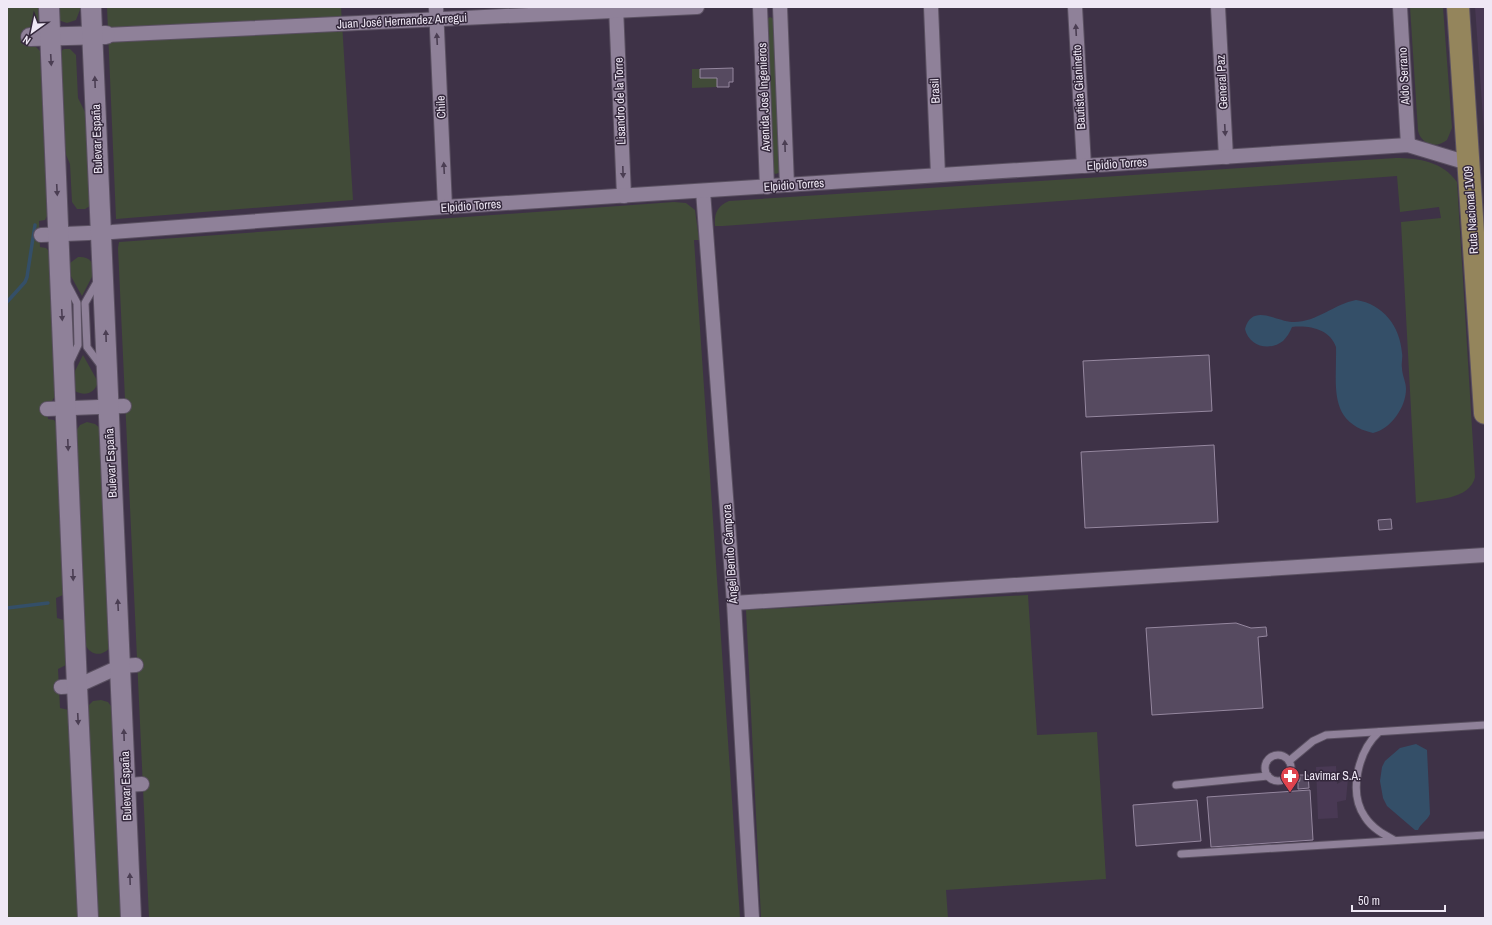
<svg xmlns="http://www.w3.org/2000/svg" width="1492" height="925" font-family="'Archivo Narrow',sans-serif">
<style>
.built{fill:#493954}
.green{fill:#414b38}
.water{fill:#344f68}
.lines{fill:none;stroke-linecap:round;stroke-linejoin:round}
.stream{stroke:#344f68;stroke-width:3.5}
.building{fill:#564a60;stroke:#95879f}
.service-casing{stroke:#5a5061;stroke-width:9}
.minor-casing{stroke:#5a5061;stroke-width:16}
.tertiary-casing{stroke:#5a5061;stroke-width:20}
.secondary-casing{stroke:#5a5061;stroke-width:22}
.primary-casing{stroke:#5a5061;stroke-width:24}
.service{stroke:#8f8199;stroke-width:7}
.minor{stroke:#8f8199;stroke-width:14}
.tertiary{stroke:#8f8199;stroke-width:18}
.secondary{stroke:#8f8199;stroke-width:20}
.primary{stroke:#94855c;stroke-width:22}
.oneway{fill:#4b3e53}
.labels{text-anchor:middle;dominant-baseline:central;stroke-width:3;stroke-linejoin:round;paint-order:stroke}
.street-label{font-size:12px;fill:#efe8f5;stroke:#34283c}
.poi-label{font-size:12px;fill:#efe8f5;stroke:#34283c;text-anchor:start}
</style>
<rect width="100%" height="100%" fill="#3e3247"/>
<g class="built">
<polygon points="1475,7 1485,7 1485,146"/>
<polygon points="1336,766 1337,784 1348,778 1346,800 1337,802 1338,818 1318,819 1316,767"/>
</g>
<g class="green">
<polygon points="7,7 38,7 39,24 29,46 36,47 40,51 47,216 45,220 39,221 40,247 46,248 49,251 55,396 52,401 47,402 48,419 54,420 56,423 63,595 56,598 57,618 64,620 65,622 66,665 58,669 60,708 69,710 78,918 7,918"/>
<polygon points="52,7 81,7 76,20 67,23 58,20"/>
<polygon points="107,7 341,7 353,200 116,219"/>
<path d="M1410,7H1443L1452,128L1447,140C1436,149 1422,145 1418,131Z"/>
<polygon points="770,17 774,19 780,172 776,174 773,173 767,19"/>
<polygon points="64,49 70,49 76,55 78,98 88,118 90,206 85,209 77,209 72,202 70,164 63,148 59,53"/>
<polygon points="692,69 700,69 700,78 717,78 717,87 692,88"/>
<path d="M1396,158C1419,158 1443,162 1457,182L1475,477C1470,500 1435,499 1416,503L1401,222L1441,218L1439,207L1400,212L1397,176L723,226H715C714,214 717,206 729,201Z"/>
<polygon points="674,202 686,203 695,210 699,240 694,240 740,918 149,918 118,248 119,242"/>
<path d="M78,257C89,256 93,262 95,271L82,296L68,271L70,263Z"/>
<path d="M83,355L98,382C95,393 85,397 75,391L70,381Z"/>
<path d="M87,422L95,424L101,429L110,647C103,657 90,656 85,644L76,431L80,425Z"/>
<polygon points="1028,595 1037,735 1097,732 1106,879 946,890 948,918 761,918 746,610"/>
<polygon points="101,700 108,702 113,709 124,918 95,918 87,707 93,701"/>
</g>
<g class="water">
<path d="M1356,300C1383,304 1400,326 1402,353C1403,358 1401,363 1402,368C1402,375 1406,382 1406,389C1406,407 1391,429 1373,433C1327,422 1337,385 1336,347C1330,329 1309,325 1292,327C1290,332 1287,337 1283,341C1269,352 1249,346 1245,329C1252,303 1276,321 1292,322C1316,323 1334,304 1356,300Z"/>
<path d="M1416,744L1427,750L1430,814C1427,821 1421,823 1418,830H1415L1387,806L1383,798L1380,781L1382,767L1385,761L1400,748Z"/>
</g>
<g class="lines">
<g class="stream">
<polyline points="7,302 25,282 27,277 35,225"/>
<polyline points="7,608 48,603"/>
</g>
</g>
<g class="building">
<polygon points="733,68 733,82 729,82 729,87 717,87 717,78 700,78 700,69"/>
<polygon points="1209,355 1212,411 1086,417 1083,361"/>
<polygon points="1214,445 1218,522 1085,528 1081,452"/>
<polygon points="1391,519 1392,529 1379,530 1378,520"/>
<polygon points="1236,623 1251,628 1266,627 1267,636 1258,637 1263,708 1152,715 1146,628"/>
<polygon points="1298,775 1308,775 1309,788 1298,789"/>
<polygon points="1310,790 1313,840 1211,847 1207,797"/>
<polygon points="1197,800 1201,841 1136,846 1133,805"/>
</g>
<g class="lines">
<defs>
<g id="service">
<polyline points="98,280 85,303 87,347 102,367"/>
<polyline points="67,284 77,303 78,345 70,362"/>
<path d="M1379,732C1358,751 1348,793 1365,817C1372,828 1383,834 1394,840"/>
<circle cx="1278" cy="768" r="13"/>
<polyline points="1289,761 1313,741 1326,735 1485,725"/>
<polyline points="1284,779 1297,779"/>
<polyline points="1176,785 1268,776"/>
<polyline points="1181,854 1485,835"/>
</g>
<g id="minor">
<polyline points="436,7 445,207"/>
<polyline points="616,7 624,196"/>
<polyline points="760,7 767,187"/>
<polyline points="780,7 787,185"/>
<polyline points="931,7 938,175"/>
<polyline points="1075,7 1084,166"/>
<polyline points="1218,7 1226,157"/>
<polyline points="1400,7 1408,145"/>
<polyline points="106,35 697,7"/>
<polyline points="703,191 734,603 752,918"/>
<polyline points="41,235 112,232 445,207 1408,145 1468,163"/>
<polyline points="47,409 124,406"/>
<polyline points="734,603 1485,555"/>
<polyline points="61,687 77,686 121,666 136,665"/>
<polyline points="126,785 142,784"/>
</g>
<polyline id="tertiary" points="30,37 106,35"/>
<g id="secondary">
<polyline points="49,7 77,686 88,918"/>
<polyline points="91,7 131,918"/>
</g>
<polyline id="primary" points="1458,7 1485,413"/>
</defs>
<use href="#service" class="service-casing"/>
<use href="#minor" class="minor-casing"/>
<use href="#tertiary" class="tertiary-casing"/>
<use href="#secondary" class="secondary-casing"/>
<use href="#primary" class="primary-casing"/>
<use href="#service" class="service"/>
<use href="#minor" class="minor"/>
<use href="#tertiary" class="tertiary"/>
<use href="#secondary" class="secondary"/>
<use href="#primary" class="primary"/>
</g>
<defs><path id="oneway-solid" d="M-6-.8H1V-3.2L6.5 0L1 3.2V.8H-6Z"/></defs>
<g class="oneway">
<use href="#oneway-solid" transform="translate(1076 30) rotate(-93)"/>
<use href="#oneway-solid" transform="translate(437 39) rotate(-93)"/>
<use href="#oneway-solid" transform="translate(51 60) rotate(87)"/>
<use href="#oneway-solid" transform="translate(95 82) rotate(-92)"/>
<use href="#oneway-solid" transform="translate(1225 130) rotate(87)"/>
<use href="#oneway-solid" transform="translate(785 146) rotate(-92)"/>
<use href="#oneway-solid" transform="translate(444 168) rotate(-93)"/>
<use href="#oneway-solid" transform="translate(623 172) rotate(88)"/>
<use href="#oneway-solid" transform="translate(57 190) rotate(87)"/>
<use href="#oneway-solid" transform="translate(62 315) rotate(87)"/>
<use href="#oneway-solid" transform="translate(106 336) rotate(-92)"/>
<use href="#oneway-solid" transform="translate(68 445) rotate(88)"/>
<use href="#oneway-solid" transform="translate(73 575) rotate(88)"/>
<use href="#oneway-solid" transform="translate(118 605) rotate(-93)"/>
<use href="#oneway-solid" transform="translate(78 719) rotate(87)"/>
<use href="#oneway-solid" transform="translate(124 735) rotate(-92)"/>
<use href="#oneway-solid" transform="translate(130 879) rotate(-92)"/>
</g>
<defs>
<symbol id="pharmacy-pin" viewBox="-11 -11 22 30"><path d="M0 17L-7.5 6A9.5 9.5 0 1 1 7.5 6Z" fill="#e0444e" stroke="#34283c"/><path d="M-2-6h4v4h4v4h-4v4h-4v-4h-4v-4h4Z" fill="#fff"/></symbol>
</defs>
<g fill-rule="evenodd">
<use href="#pharmacy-pin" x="1279" y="765" width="22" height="30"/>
</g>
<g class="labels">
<g class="street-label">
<text transform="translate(402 21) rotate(-3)">Juan José Hernandez Arregui</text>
<text transform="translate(1404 76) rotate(-93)">Aldo Serrano</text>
<text transform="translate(1222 82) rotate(-93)">General Paz</text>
<text transform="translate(1079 87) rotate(-93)">Bautista Gianinetto</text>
<text transform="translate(935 91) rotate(-93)">Brasil</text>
<text transform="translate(764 97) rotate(-92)">Avenida José Ingenieros</text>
<text transform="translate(620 101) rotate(-92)">Lisandro de la Torre</text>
<text transform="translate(441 107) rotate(-93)">Chile</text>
<text transform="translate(97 139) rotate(-92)">Bulevar España</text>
<text transform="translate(1117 164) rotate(-4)">Elpidio Torres</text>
<text transform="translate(794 185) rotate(-4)">Elpidio Torres</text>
<text transform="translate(471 206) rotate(-4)">Elpidio Torres</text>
<text transform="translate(1471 210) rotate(-94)">Ruta Nacional 1V09</text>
<text transform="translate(111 463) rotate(-93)">Bulevar España</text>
<text transform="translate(730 554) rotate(-94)">Ángel Benito Cámpora</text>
<text transform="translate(126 786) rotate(-92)">Bulevar España</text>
</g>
<g class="poi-label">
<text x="1304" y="776">Lavimar S.A.</text>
</g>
</g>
<rect width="1492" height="925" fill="none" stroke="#efe8f5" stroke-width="16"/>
<g transform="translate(32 32) rotate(213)" stroke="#34283c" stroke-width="3" paint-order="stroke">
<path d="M0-3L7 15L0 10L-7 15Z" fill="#efe8f5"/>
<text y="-6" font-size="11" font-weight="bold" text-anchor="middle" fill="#efe8f5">N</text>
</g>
<path d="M1352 905v6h93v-6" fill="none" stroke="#efe8f5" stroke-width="2"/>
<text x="1358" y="905" font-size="12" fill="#efe8f5" stroke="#34283c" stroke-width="3" paint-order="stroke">50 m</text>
</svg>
